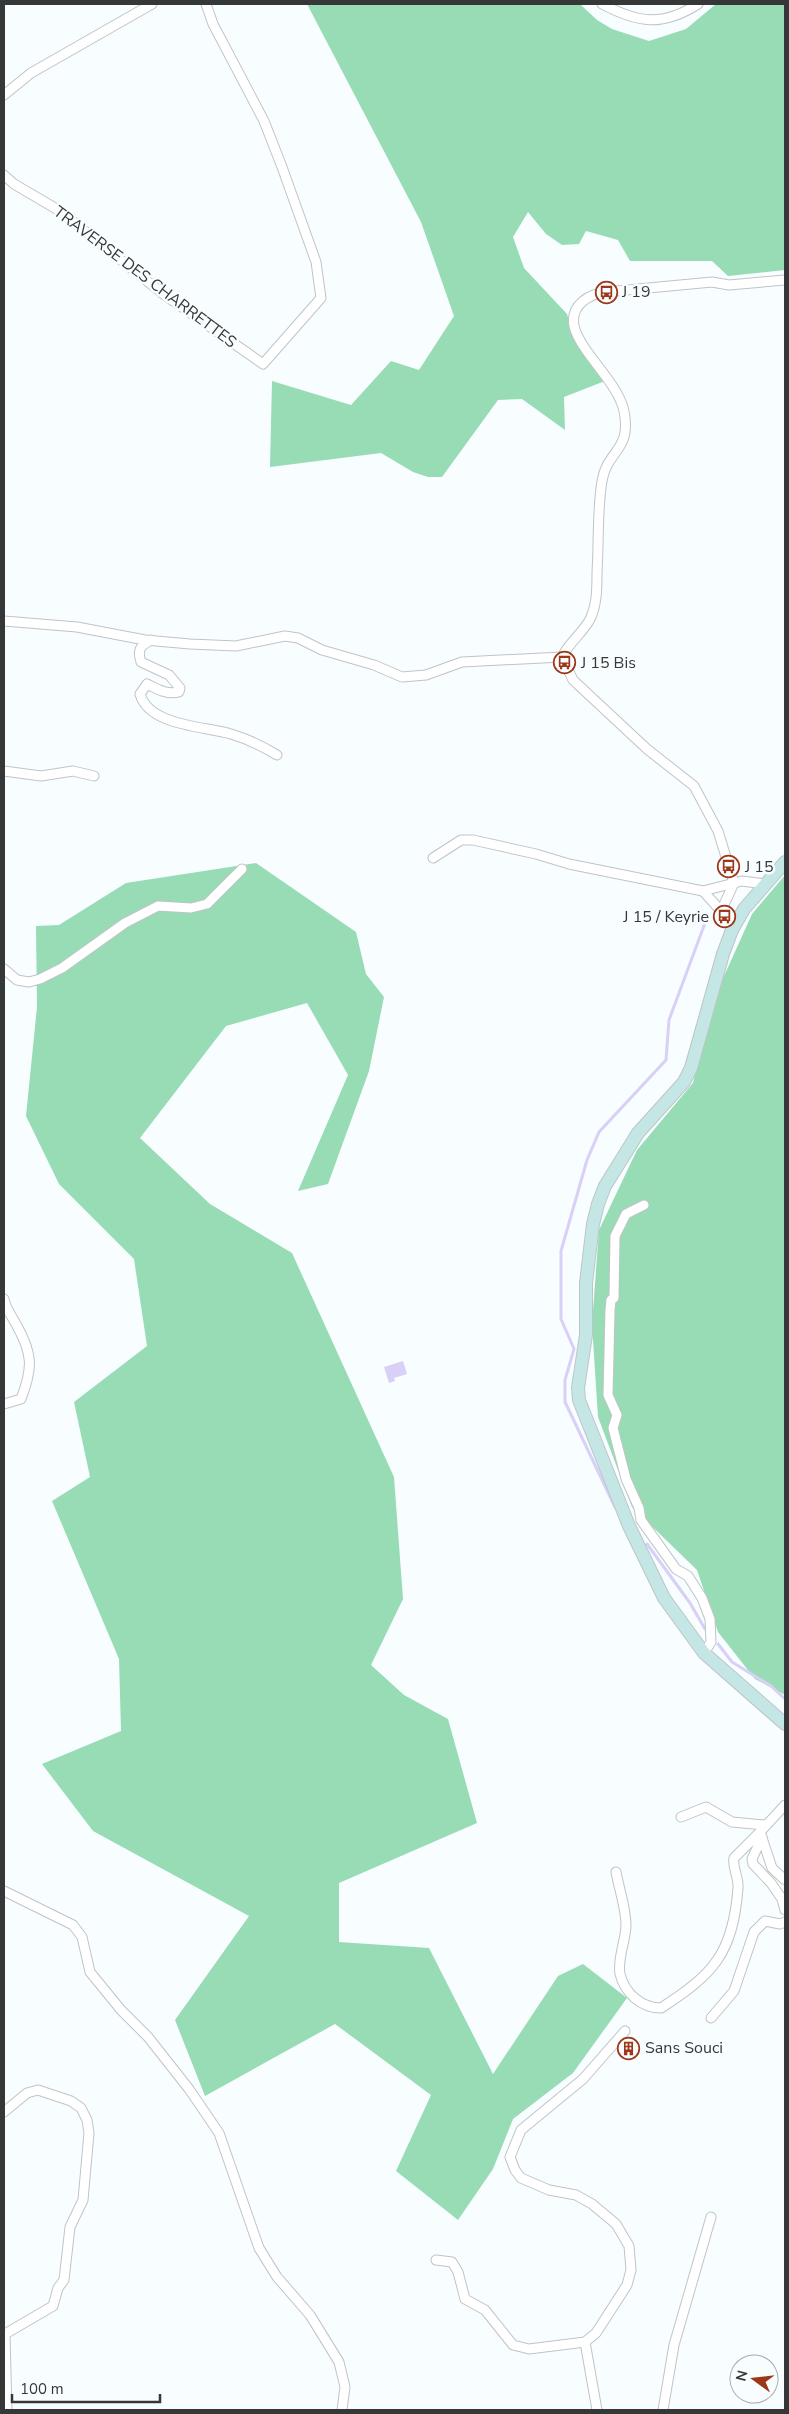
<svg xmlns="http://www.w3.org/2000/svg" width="789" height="2414" font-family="'Nunito Sans',sans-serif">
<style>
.forest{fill:#97dcb4}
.water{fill:#d8d0f7}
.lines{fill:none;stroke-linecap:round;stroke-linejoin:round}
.stream{stroke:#d8d0f7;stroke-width:3}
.street-casing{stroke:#bfc4c6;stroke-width:11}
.secondary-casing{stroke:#bfc4c6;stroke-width:14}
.street{stroke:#fff;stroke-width:9}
.secondary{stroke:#c4e7e6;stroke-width:12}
.labels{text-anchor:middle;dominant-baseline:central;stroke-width:5;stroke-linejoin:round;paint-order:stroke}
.street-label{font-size:16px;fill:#363838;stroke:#f8fdff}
.poi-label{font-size:16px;fill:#363838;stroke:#f8fdff;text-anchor:start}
</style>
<rect width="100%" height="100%" fill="#f8fdff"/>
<g class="forest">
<polygon points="307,4 580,4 597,20 612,29 649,41 686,29 716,4 785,4 785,270 728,276 712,261 630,261 618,240 586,231 579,244 562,245 546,234 528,212 513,237 524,268 567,314 572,331 605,381 564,397 565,430 522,399 498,400 442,477 428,477 413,472 381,453 270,467 272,381 351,405 391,361 419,370 454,316 421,222"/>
<polygon points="256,863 356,932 366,974 384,997 369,1071 328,1184 298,1191 348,1075 307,1003 226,1026 140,1138 210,1204 292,1253 394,1477 403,1599 371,1665 404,1695 448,1719 477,1823 339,1883 339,1942 429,1948 493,2074 558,1976 583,1964 627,1998 573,2073 513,2119 493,2169 458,2220 396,2171 431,2095 335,2024 205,2096 175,2020 249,1916 93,1831 42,1764 121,1731 119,1659 52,1501 90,1477 74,1402 147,1346 134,1259 59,1184 26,1116 37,1007 36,926 59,925 126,883"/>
<polygon points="785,875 785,1695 755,1679 718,1632 697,1570 632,1507 598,1417 592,1324 599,1230 637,1150 693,1083 715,996 752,914"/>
</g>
<polygon class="water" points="403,1361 407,1374 394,1378 395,1381 389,1383 384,1367"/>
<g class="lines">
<g class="stream">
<polyline points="615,1507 565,1402 565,1380 574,1349 561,1319 561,1251 587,1160 599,1132 666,1060 669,1020 708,915"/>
<polyline points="647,1544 690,1603 705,1629"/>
<polyline points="718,1644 732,1662 771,1686 785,1699"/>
</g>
<defs>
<g id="street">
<path d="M602,4C638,23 662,27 698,4"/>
<polyline points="4,95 31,73 152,4"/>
<polyline points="4,175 14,184 60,211 162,293 263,364 321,298 316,262 282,167 264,121 213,24 206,4"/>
<polyline points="4,621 77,627 145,640 190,644 236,646 285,636 298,638 322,650 374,665 402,677 426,675 462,662 562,657"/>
<path d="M151,640C140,646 137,650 141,662L169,675L180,688L179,692C167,695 157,689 147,684L140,694C149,726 204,726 231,734C248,739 262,746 277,755"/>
<path d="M562,657C569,642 586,630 591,617C597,603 597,588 597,572C599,542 597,511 602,481C607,450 632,451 624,411C618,382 580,352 574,326C570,305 589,294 606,292L712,282L729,285L785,280"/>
<polyline points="562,657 573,680 647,749 694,786 718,831 734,883 721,911"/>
<polyline points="4,771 41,776 73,771 94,776"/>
<polyline points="433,858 461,840 473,840 536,854 569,864 703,891 742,881 765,884"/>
<polyline points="703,891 721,911 732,930"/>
<polyline points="4,969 17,980 29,982 40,979 62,968 125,923 158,906 191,908 207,904 242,869"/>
<polyline points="644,1205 626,1214 615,1236 614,1298 611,1300 610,1310 608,1395 617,1415 613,1428 626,1479 639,1508 641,1520 676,1569 688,1576 702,1598 710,1619 711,1642 704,1653"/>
<path d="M4,1299C6,1309 11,1315 16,1324C33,1354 33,1368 21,1399L4,1404"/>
<polyline points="785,1805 760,1832 772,1868 785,1880"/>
<polyline points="681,1817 706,1807 732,1822 765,1825"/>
<polyline points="762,1837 752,1859 753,1864 771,1883 782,1899 785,1910"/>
<path d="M616,1872C619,1889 626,1908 626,1925C626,1940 617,1959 620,1974C625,1994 642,2008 661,2008C714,1974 733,1953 738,1888C739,1877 732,1868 734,1858L760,1832"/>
<polyline points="4,1891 73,1925 82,1937 90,1972 121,2010 148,2037 189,2089 219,2133 259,2248 277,2277 310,2315 339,2362 345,2387 342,2410"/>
<polyline points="711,2018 734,1991 754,1932 765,1921 780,1924 785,1922"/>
<polyline points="4,2112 27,2093 38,2090 71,2101 81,2108 87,2120 89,2133 83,2200 70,2227 64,2280 58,2288 53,2306 5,2334 7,2410"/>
<polyline points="436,2260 452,2262 458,2272 465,2299 485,2310 513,2345 529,2349 585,2342 596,2333 627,2285 631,2270 629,2246 616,2224 592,2204 576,2195 549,2190 521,2178 515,2170 510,2157 521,2130 583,2079 625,2031"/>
<polyline points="585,2342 597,2410"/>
<polyline points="663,2410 674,2345 711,2217"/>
</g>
<polyline id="secondary" points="785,862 744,909 732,930 723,954 691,1068 684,1082 638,1133 605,1186 598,1204 593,1224 586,1283 586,1335 578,1388 579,1400 629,1526 664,1598 704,1653 785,1724"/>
</defs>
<use href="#street" class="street-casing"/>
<use href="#secondary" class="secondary-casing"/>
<use href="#street" class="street"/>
<use href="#secondary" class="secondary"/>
</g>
<defs>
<symbol id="bus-ring" viewBox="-11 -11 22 22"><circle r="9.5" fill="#f8fdff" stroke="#9e3717" stroke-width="1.5"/><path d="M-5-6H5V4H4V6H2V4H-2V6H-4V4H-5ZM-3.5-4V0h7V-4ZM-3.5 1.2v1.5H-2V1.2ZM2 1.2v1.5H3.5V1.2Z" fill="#9e3717"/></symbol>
<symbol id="building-ring" viewBox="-11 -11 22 22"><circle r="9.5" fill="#f8fdff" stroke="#9e3717" stroke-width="1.5"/><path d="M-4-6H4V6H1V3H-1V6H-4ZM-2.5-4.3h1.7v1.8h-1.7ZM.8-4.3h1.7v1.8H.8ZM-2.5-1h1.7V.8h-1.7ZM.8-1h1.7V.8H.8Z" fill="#9e3717"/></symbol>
</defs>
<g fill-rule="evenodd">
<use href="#bus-ring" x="594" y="280" width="25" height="25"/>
<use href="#bus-ring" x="552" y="650" width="25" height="25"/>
<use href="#bus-ring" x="716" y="854" width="25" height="25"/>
<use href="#bus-ring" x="712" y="904" width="25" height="25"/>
<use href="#building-ring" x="616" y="2036" width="25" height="25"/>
</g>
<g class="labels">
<g class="street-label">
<text transform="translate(145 277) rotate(37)">TRAVERSE DES CHARRETTES</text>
</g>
<g class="poi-label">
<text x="622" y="292">J 19</text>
<text x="581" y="663">J 15 Bis</text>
<text x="745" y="867">J 15</text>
<text x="709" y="917" text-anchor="end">J 15 / Keyrie</text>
<text x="645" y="2048">Sans Souci</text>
</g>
</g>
<rect width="789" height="2414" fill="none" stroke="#363838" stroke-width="10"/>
<g transform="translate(754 2379) rotate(285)"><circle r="24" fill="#f8fdff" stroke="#aaaeaf"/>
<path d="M0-4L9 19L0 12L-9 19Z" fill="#9e3717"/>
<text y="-8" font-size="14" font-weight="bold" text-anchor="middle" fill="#363838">N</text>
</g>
<path d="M12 2394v8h148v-8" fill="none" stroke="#363838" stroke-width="2.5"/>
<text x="20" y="2394" font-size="15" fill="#363838" stroke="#f8fdff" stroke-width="4" paint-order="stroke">100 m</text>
</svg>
